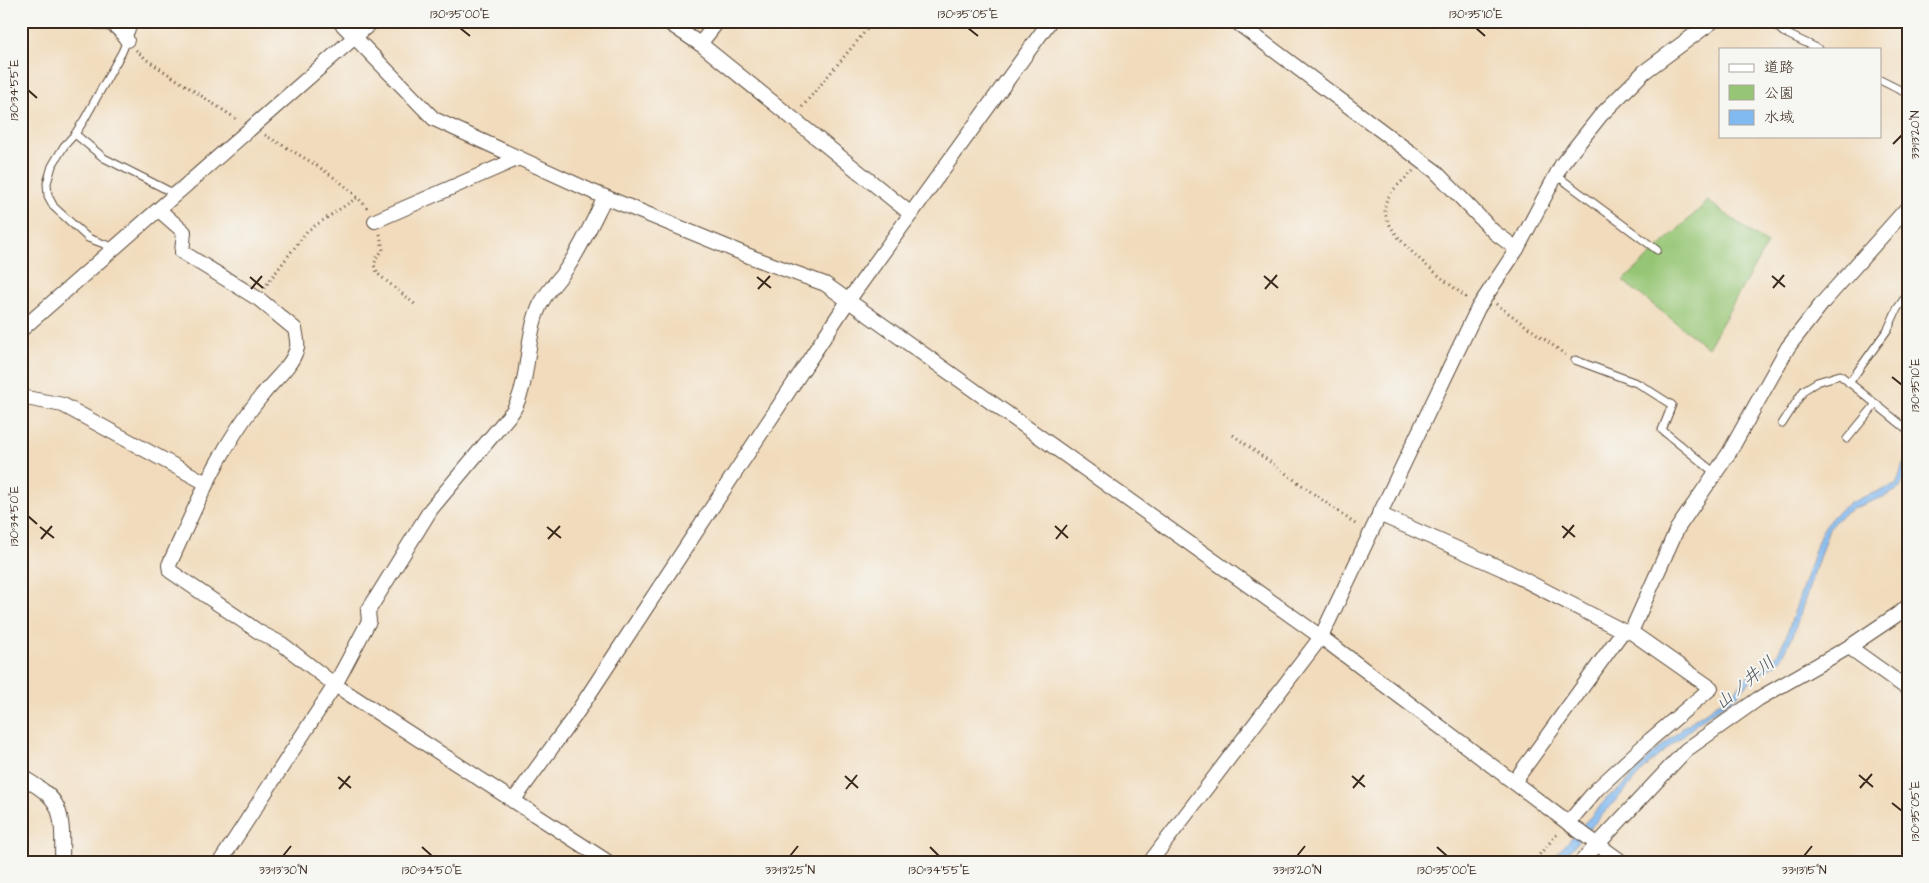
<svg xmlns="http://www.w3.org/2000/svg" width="1929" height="883" font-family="'Architects Daughter','Klee One',sans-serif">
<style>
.green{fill:#96c675;stroke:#68784a}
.water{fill:#81b9f1;stroke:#5e7288}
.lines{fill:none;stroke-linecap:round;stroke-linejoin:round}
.lane-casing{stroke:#564536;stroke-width:9}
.street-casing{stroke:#564536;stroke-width:16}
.path{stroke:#564536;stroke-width:3;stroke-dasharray:1 4;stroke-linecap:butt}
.lane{stroke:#fff;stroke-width:7}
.street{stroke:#fff;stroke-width:14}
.ticks{fill:none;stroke:#3b2a1e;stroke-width:2}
.labels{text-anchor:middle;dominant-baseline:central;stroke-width:4;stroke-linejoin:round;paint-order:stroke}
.water-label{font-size:18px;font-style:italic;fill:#50555d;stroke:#f6f6f2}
.neatline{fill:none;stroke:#3b2a1e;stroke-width:2}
.ticks-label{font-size:12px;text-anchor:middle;fill:#3b2a1e}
</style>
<rect width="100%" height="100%" fill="#f6f6f2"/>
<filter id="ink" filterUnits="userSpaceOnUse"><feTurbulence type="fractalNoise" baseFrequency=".02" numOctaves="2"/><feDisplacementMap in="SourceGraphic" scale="10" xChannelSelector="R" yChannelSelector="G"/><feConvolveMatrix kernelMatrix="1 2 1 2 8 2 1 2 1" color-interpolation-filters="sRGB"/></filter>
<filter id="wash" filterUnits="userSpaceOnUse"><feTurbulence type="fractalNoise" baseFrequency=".0096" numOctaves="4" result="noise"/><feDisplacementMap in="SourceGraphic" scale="20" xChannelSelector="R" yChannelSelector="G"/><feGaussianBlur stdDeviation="1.12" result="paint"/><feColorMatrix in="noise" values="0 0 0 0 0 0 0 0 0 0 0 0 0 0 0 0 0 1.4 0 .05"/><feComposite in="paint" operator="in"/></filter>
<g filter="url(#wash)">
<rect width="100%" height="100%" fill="#f1dbbc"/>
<polygon class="green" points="1708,201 1767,244 1708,348 1623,281"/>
<path class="water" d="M1908,452V469L1900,488C1875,505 1851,501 1829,528L1793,635L1783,656L1776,664L1753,678L1737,696L1704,718L1650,763L1559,862H1550L1609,796L1620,789L1652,755L1685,726L1734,692L1750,673L1769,662L1777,655L1786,637L1820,535C1837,502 1864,497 1896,485Z"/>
</g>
<g filter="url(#ink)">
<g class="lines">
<defs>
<g id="lane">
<polyline points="1771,21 1783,32 1819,49"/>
<polyline points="1880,80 1908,94"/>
<polyline points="75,134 104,158 177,195"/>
<polyline points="1556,175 1657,250"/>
<polyline points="115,248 88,238 54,207 48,196 47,183 52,166 64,146 75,134 84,120 122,52 135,21"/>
<polyline points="1575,360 1639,384 1672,405 1662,430 1715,473"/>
<polyline points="1849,383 1888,329 1897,309 1908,293"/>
<polyline points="1782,424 1804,390 1817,382 1840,375 1908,430"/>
<polyline points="1847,439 1876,404"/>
</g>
<g id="street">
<path d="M94,21C113,23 116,24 127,40"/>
<polyline points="339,21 434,119 593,192 754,258 825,284 1321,637 1568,823 1622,862"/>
<polyline points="666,21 703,46 911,214"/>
<polyline points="1235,21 1435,171 1494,232 1517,249"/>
<polyline points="700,44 718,21"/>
<path d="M159,210L184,232L182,252L260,300L295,329C296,334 298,342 297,348C292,366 274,380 263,394C220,446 197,504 169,565L170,571L259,632L282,644L335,685L608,862"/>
<polyline points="375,221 519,158"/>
<polyline points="21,330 373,21"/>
<polyline points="21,397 63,405 206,483"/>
<polyline points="1379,514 1505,570 1623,631 1631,632 1711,688 1650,740 1597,789 1568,823"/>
<polyline points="1631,632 1677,529 1729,453 1788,347 1824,301 1908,207"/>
<polyline points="1849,647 1908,689"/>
<path d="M21,776C33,784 51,793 57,807C64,822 62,845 62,862"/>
<polyline points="1514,782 1623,631"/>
<polyline points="513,801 574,717 848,301 1050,21"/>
<path d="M220,862L335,685L369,621L368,611L431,509L513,411C530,380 525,348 536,315C543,294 555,285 567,268C582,246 593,221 605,197"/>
<polyline points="1150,862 1321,637 1478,308 1517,249 1562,164 1601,115 1644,72 1713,21"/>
<polyline points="1581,862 1686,750 1758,699 1849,647 1898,614 1908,606"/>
</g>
</defs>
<use href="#lane" class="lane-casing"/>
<use href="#street" class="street-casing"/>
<g class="path">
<polyline points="136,50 147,60 238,120"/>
<polyline points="802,107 874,21"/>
<path d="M265,135C300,156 341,176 367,208"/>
<path d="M1413,171C1404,180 1386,193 1385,207C1382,236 1447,281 1468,299"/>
<polyline points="380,234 383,250 377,257 374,265 378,274 417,306"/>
<polyline points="264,288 307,231 358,197"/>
<polyline points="1496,304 1566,355"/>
<polyline points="1233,435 1358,526"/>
<polyline points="1533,862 1559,832"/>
</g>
<use href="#lane" class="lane"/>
<use href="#street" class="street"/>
</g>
</g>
<path class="ticks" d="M460,28L470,36M968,28L978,36M1476,28L1485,36M28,90L37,98M1893,144L1902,135M1264,276L1278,288M1772,276L1785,287M250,277L263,288M757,277L771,288M1773,288L1784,275M251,289L262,276M758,289L770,276M1265,289L1277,275M1892,377L1902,385M28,516L37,524M1055,526L1068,538M1562,526L1575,537M40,527L54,538M547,527L561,538M1563,538L1574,525M41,539L52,526M548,539L560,526M1056,539L1067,525M1859,775L1873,787M845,776L858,788M1352,776L1365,787M338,777L351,788M1353,788L1364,775M1860,788L1872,774M339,789L350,776M846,789L857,775M1892,803L1902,811M422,847L432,856M930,847L939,856M1437,847L1447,856M283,856L291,846M790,856L798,846M1297,856L1305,846M1804,856L1812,846"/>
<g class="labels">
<g class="water-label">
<text transform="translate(1745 683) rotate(-40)">山ノ井川</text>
</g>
</g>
<rect width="1929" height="883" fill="none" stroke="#f6f6f2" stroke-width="55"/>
<rect x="1719" y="48" width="162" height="90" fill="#f6f6f2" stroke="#aba49d"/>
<rect x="1729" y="64" width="25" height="8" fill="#ffffff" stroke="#aba49d"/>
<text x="1764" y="72" font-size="15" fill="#3b2a1e">道路</text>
<rect x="1729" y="85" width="25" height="15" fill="#96c675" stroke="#aba49d"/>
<text x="1764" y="98" font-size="15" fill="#3b2a1e">公園</text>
<rect x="1729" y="110" width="25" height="15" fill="#81b9f1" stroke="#aba49d"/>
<text x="1764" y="122" font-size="15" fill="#3b2a1e">水域</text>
<rect x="28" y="28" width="1874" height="828" class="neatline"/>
<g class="ticks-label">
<text x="460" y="18">130°35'00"E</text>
<text x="968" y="18">130°35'05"E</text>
<text x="1476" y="18">130°35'10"E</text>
<text transform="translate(14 90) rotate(-90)" y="4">130°34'55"E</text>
<text transform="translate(1915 135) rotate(-90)" y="4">33°13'20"N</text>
<text transform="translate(1915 385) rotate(-90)" y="4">130°35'10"E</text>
<text transform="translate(14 516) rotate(-90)" y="4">130°34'50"E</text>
<text transform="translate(1915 811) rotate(-90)" y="4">130°35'05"E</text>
<text x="283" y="874">33°13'30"N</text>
<text x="432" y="874">130°34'50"E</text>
<text x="790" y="874">33°13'25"N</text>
<text x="939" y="874">130°34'55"E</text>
<text x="1297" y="874">33°13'20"N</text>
<text x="1447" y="874">130°35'00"E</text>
<text x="1804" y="874">33°13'15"N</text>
</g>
</svg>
